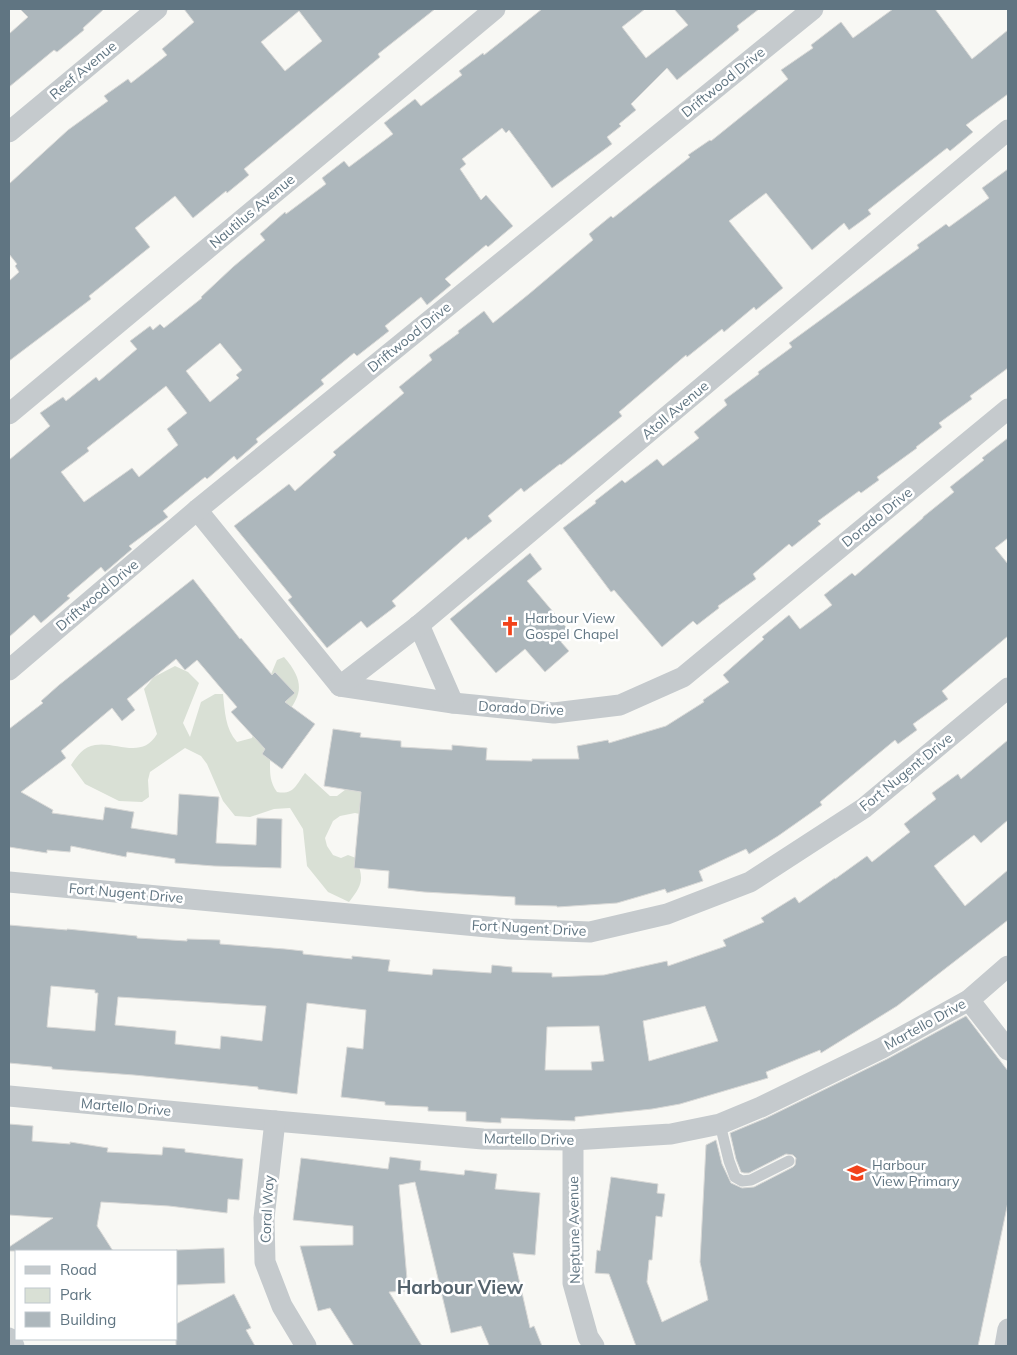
<svg xmlns="http://www.w3.org/2000/svg" width="1017" height="1355" font-family="Mulish,sans-serif">
<style>
.green{fill:#d9e0d5}
.building{fill:#adb7bc;stroke:#d9d9d7;fill-rule:evenodd}
.lines{fill:none;stroke-linecap:round;stroke-linejoin:round}
.service{stroke:#c5cacd;stroke-width:11}
.minor{stroke:#c5cacd;stroke-width:21}
.labels{text-anchor:middle;dominant-baseline:central;stroke-width:5;stroke-linejoin:round;paint-order:stroke}
.street-label{font-size:14px;fill:#607582;stroke:#fff}
.poi-label{font-size:14px;fill:#607582;stroke:#fff;text-anchor:start}
.district-label{font-size:19px;font-weight:bold;fill:#53626c;stroke:#fff}
</style>
<rect width="100%" height="100%" fill="#f8f8f4"/>
<path class="green" d="M284,657C318,696 285,705 273,739C271,747 271,755 270,763C270,775 270,782 277,792C294,795 296,785 305,773L330,796H337L362,777L392,821L355,813L340,816L333,821L325,838L327,846L333,855L341,858L348,855L356,858C364,879 363,884 349,902L328,892L307,866L303,829L290,808L274,809L250,817L235,816L223,801L207,764L201,756L185,748L150,772L148,780L149,797L142,802L119,801L85,784L71,765C77,756 83,747 95,745C116,741 142,760 157,734L144,689L154,677L175,666L188,672L199,683L183,723L190,737L201,702L215,694H223C225,712 225,728 237,742L252,738L259,717L264,691L277,660Z"/>
<g class="building">
<polygon points="20,9 104,9 83,28 84,30 57,52 54,50 9,87 9,34 28,17"/>
<path d="M184,9H435L378,54L380,57L244,169L249,175L227,193L226,191L193,218L175,196L135,228L150,247L89,296L91,299L9,361V281L19,272L15,266L17,264L9,254V184L68,130L108,101L104,96L128,79L131,83L167,55L162,49L194,22ZM299,11L322,41L285,71L261,42Z"/>
<path d="M542,9H645L622,27L646,58L688,25L674,9H759L737,26L739,30L677,80L667,68L631,104L636,110L619,124L621,126L607,137L612,144L552,188L509,130L506,133L502,128L462,159L466,164L460,169L481,200L486,195L513,226L488,247L486,245L445,279L451,285L427,305L421,297L385,326L389,331L357,356L354,353L321,380L324,384L256,439L258,442L237,460L234,456L207,479L205,477L163,511L168,517L129,546L132,549L105,572L101,567L67,596L70,598L41,623L34,615L9,637V460L50,426L40,413L63,397L66,401L96,377L99,381L137,349L130,341L150,326L153,330L160,324L164,328L202,298L201,297L233,267L265,240L260,234L285,212L286,214L326,184L322,178L344,161L349,167L393,134L384,123L415,99L421,106L462,75L459,71L483,53L484,55ZM220,343L242,370L236,375L239,378L210,402L186,371ZM166,386L187,413L167,429L178,445L139,477L132,468L84,502L61,472L89,451L87,448Z"/>
<polygon points="893,9 935,9 972,59 1008,30 1008,94 966,125 973,132 950,151 947,148 868,210 871,214 849,230 844,223 812,250 766,193 729,221 783,288 756,310 754,307 724,332 722,329 687,357 686,355 619,412 622,416 561,465 560,464 524,492 521,488 488,516 492,521 468,540 466,537 392,601 396,606 367,628 361,621 327,648 288,600 292,597 234,526 289,484 295,491 336,455 333,452 404,393 399,387 432,360 429,355 459,333 458,331 484,311 493,323 529,294 593,240 589,234 611,216 613,218 690,157 688,155 710,140 711,141 788,79 781,70 813,48 811,45 841,22 853,38"/>
<polygon points="1008,169 1008,368 970,396 972,399 939,423 942,427 916,447 917,448 877,477 879,480 861,493 859,491 818,521 821,524 792,547 789,544 753,574 756,579 718,606 719,608 697,625 693,621 662,647 614,590 611,592 563,528 596,503 595,501 622,480 625,483 657,459 663,466 699,438 694,432 727,405 724,400 759,374 758,372 792,347 789,343 919,248 917,245 946,224 949,227 989,198 982,188"/>
<polygon points="1008,438 1008,538 995,548 1008,564 1008,636 942,691 948,699 913,724 917,730 898,744 895,740 820,802 822,805 778,836 749,854 746,849 699,871 703,881 667,893 665,889 617,903 557,907 557,906 515,905 515,897 424,892 388,888 389,871 354,868 361,792 324,786 333,729 361,733 360,737 401,741 401,747 452,750 452,745 487,748 486,760 532,761 532,759 579,759 577,746 608,740 609,743 666,726 704,702 703,700 729,682 723,675 764,639 762,637 789,615 800,629 832,605 824,595 852,573 855,576 923,518 923,517 954,492 950,487 984,460 982,458"/>
<polygon points="530,553 542,569 527,581 571,633 561,642 569,651 545,672 525,649 496,673 450,619"/>
<polygon points="193,579 240,639 241,638 272,675 275,672 295,693 285,702 315,724 282,769 262,754 265,749 231,712 237,707 197,660 185,670 176,659 127,699 135,710 122,721 112,708 61,751 66,758 21,792 53,810 52,813 103,820 105,807 134,812 131,828 177,835 179,794 219,797 216,843 256,845 257,818 282,819 281,868 214,866 175,863 175,859 127,852 126,857 71,846 70,852 47,850 47,853 9,847 9,729 43,703 41,701 59,685"/>
<path d="M1008,740V820L981,843L974,835L934,866L965,906L1008,870V920L897,1006L821,1053L820,1050L766,1072L768,1078L680,1104L652,1109L575,1117V1121L501,1118V1123L466,1121V1112L428,1111V1107L385,1105V1102L341,1097L347,1047L363,1049L366,1010L307,1003L297,1094L258,1089V1087L134,1075L52,1069V1067L9,1063V925L67,930V929L137,936V938L187,941V939L220,940V944L285,949L303,951V954L352,959V956L390,960L388,971L432,975L433,969L491,973L492,965L512,967V972L552,973V977L604,975L667,961L668,966L726,946L723,940L764,922L761,918L795,897L799,903L835,878V879L867,856L872,862L910,832L904,824L936,799L932,793L958,774L961,779ZM51,986L95,990V993H98L95,1031L47,1027ZM118,997L266,1006L262,1041L221,1036L220,1049L175,1044L176,1031L115,1025ZM705,1006L718,1041L649,1061L643,1021ZM599,1026L604,1061L591,1062L592,1070H545L547,1027Z"/>
<polygon points="966,1016 1008,1071 1008,1202 978,1346 636,1346 609,1274 595,1273 597,1250 600,1251 611,1177 658,1184 657,1193 665,1194 662,1217 656,1216 652,1260 649,1260 647,1282 662,1322 708,1300 700,1262 706,1145 716,1140 722,1164 731,1183 742,1188 754,1187 793,1167 795,1165 796,1158 793,1155 786,1154 749,1173 744,1173 741,1172 736,1159 730,1133 766,1118 887,1059"/>
<polygon points="9,1124 33,1126 32,1141 70,1144 70,1142 108,1148 107,1152 162,1155 163,1147 185,1149 185,1152 243,1159 239,1200 228,1199 227,1213 169,1206 101,1202 97,1226 113,1251 9,1251 9,1247 53,1218 9,1215"/>
<polygon points="390,1157 421,1161 420,1170 464,1175 465,1170 497,1174 495,1189 540,1193 535,1255 513,1253 530,1328 534,1326 542,1346 488,1346 489,1345 481,1326 451,1333 415,1182 399,1185 408,1291 389,1292 422,1346 354,1346 330,1308 318,1311 300,1246 353,1245 353,1226 293,1220 301,1158 388,1169"/>
<polygon points="224,1248 225,1283 176,1285 176,1250"/>
<polygon points="234,1294 251,1328 246,1330 255,1346 176,1346 176,1324"/>
</g>
<g class="lines">
<polyline class="service" points="720,1124 729,1161 735,1177 742,1181 751,1180 789,1161"/>
<g class="minor">
<polyline points="9,132 157,9"/>
<polyline points="9,414 495,9"/>
<polyline points="197,510 340,686 453,703 554,713 620,705 683,677 1008,409"/>
<polyline points="419,625 453,703"/>
<polyline points="9,670 197,510 813,9"/>
<polyline points="340,686 419,625 1008,130"/>
<polyline points="9,882 509,929 590,932 667,914 750,882 864,808 1008,688"/>
<polyline points="969,1000 1008,1050"/>
<polyline points="9,1096 275,1121 483,1139 573,1140 671,1134 720,1124 761,1107 882,1048 969,1000 1008,966"/>
<polyline points="275,1121 264,1218 265,1262 282,1306 306,1346"/>
<polyline points="573,1140 573,1283 588,1337 594,1346"/>
<polyline points="9,1338 14,1346"/>
<polyline points="1005,1346 1008,1329"/>
</g>
</g>
<defs>
<symbol id="church-bare" viewBox="-9 -9 18 18"><path d="M-1.2-6h2.4v3.5h3.3v2.4h-3.3V6h-2.4V-.1h-3.3v-2.4h3.3Z" fill="#f2421a" stroke="#fff" stroke-width="2.5" paint-order="stroke"/></symbol>
<symbol id="school-bare" viewBox="-9 -9 18 18"><path d="M0-5L7-2L0 1L-7-2ZM-4 1L0 2.5L4 1V4Q0 6-4 4Z" fill="#f2421a" stroke="#fff" stroke-width="2.5" paint-order="stroke"/></symbol>
</defs>
<g fill-rule="evenodd">
<use href="#church-bare" x="496" y="612" width="28" height="28"/>
<use href="#school-bare" x="843" y="1159" width="28" height="28"/>
</g>
<g class="labels">
<g class="street-label">
<text transform="translate(83 70) rotate(-40)">Reef Avenue</text>
<text transform="translate(723 82) rotate(-39)">Driftwood Drive</text>
<text transform="translate(252 211) rotate(-40)">Nautilus Avenue</text>
<text transform="translate(409 337) rotate(-39)">Driftwood Drive</text>
<text transform="translate(675 410) rotate(-40)">Atoll Avenue</text>
<text transform="translate(877 517) rotate(-39)">Dorado Drive</text>
<text transform="translate(97 595) rotate(-40)">Driftwood Drive</text>
<text transform="translate(521 708) rotate(3)">Dorado Drive</text>
<text transform="translate(906 772) rotate(-39)">Fort Nugent Drive</text>
<text transform="translate(126 893) rotate(5)">Fort Nugent Drive</text>
<text transform="translate(529 928) rotate(3)">Fort Nugent Drive</text>
<text transform="translate(925 1024) rotate(-29)">Martello Drive</text>
<text transform="translate(126 1107) rotate(5)">Martello Drive</text>
<text transform="translate(529 1139) rotate(1)">Martello Drive</text>
<text transform="translate(267 1209) rotate(-87)">Coral Way</text>
<text transform="translate(574 1230) rotate(-91)">Neptune Avenue</text>
</g>
<g class="poi-label">
<text x="525" y="618">Harbour View<tspan x="525" dy="16">Gospel Chapel</tspan></text>
<text x="872" y="1165">Harbour<tspan x="872" dy="16">View Primary</tspan></text>
</g>
<g class="district-label">
<text x="460" y="1287">Harbour View</text>
</g>
</g>
<rect width="1017" height="1355" fill="none" stroke="#607582" stroke-width="20"/>
<rect x="15" y="1250" width="162" height="90" fill="#ffffff" stroke="#bfc8cd"/>
<rect x="25" y="1266" width="25" height="8" fill="#c5cacd" stroke="#bfc8cd"/>
<text x="60" y="1275" font-size="15" fill="#607582">Road</text>
<rect x="25" y="1288" width="25" height="15" fill="#d9e0d5" stroke="#bfc8cd"/>
<text x="60" y="1300" font-size="15" fill="#607582">Park</text>
<rect x="25" y="1312" width="25" height="15" fill="#adb7bc" stroke="#bfc8cd"/>
<text x="60" y="1325" font-size="15" fill="#607582">Building</text>
</svg>
